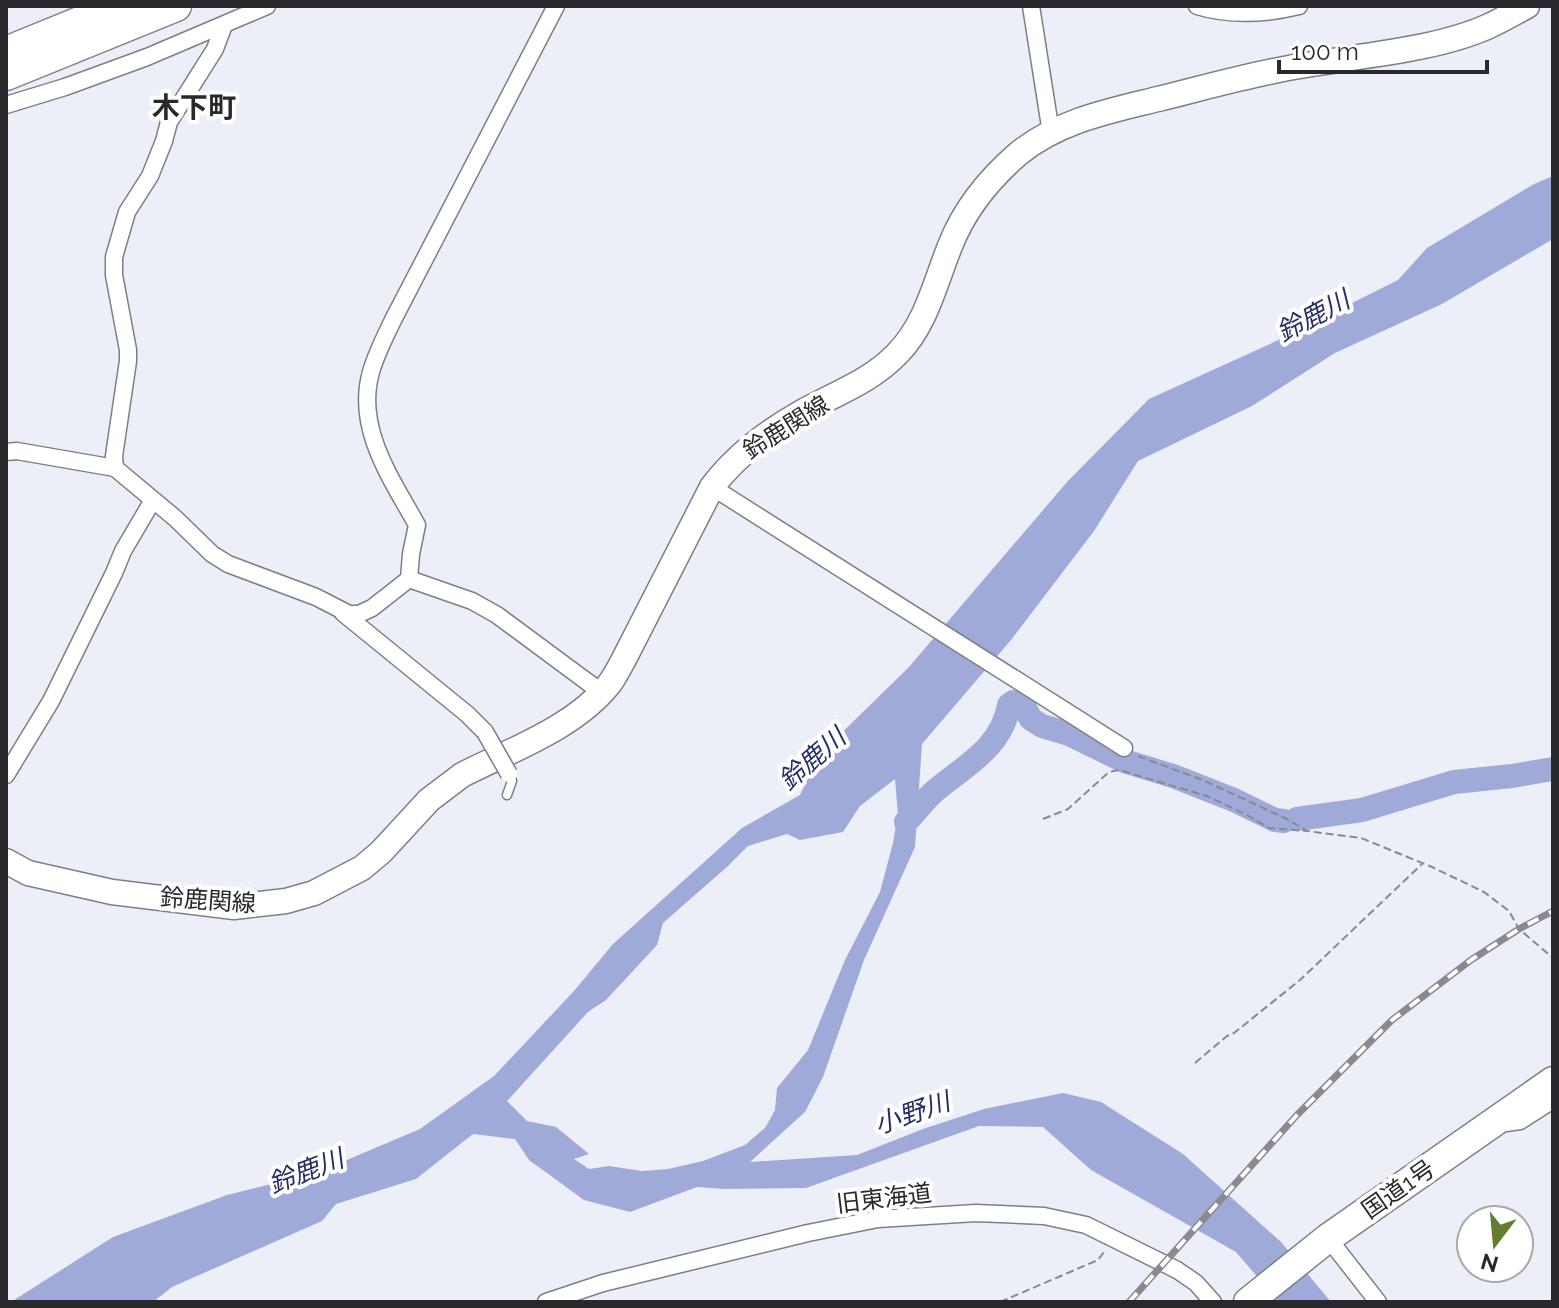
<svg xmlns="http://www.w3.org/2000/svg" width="1559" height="1308" font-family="Raleway,'Noto Sans JP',sans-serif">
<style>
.water{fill:#9faad9;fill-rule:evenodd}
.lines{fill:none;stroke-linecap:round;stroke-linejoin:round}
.river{stroke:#9faad9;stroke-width:24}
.service-casing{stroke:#7d7f87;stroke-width:11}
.minor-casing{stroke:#7d7f87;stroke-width:19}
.secondary-casing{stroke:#7d7f87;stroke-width:27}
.trunk-casing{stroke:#7d7f87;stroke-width:31}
.motorway-casing{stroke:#7d7f87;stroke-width:33}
.path{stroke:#88898f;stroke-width:2;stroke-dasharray:8 4;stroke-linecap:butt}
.service{stroke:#fff;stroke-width:8}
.minor{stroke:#fff;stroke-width:16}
.secondary{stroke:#fff;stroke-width:24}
.trunk{stroke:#fff;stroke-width:28}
.motorway{stroke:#fff;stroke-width:30}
.rail-casing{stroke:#898a90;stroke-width:7}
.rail{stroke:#fff;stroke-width:4;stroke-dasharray:12;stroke-linecap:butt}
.minor-bridge-casing{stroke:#7d7f87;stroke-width:19;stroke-linecap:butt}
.minor-bridge{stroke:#fff;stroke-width:16}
.labels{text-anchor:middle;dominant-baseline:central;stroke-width:8;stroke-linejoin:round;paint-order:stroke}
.street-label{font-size:24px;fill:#28292c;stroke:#fff}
.water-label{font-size:26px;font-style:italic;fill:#272d66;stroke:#fff}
.quarter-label{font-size:28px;font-weight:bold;fill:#28292c;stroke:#fff}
</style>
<rect width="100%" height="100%" fill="#edeff8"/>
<path class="water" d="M1553,176V239L1442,304L1335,353L1252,406L1138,461L1094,531L1011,640L922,744L915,847L864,960L823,1077L805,1112L750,1162L857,1155L923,1129L984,1109L1063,1093L1101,1102L1183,1154L1281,1242L1331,1302H1279L1236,1252L1091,1170L1043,1127L979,1126L806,1188L725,1189L697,1187L630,1212L584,1200L529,1160L515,1139L473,1134L416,1179L336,1204L322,1221L172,1287L153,1302H11L113,1237L227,1195L316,1173L420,1129L494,1076L574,991L613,944L742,828L800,795L819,755L909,667L1067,482L1149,399L1270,344L1398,280L1427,248L1534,184ZM895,779L898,815L893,843L880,892L845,960L808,1050L777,1088L775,1110L765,1128L745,1145L703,1161L668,1169L642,1171L609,1166L589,1169L574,1159L589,1154L556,1127L527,1121L507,1101L588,1012L606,1000L657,945L663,923L728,866L748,846L787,834L800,840L843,832L860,806Z"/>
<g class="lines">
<g class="river">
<polyline points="1297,819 1362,810 1454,782 1512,776 1553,769"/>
<path d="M906,822C916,812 926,798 936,790C966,765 1002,747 1009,705L1013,702L1022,704L1031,719L1042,726L1069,734L1124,761L1173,776L1234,800L1275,820L1284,821"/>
</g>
<defs>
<polyline id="service" points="507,795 512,781 509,774"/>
<g id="minor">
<polyline points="1031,6 1051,133"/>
<path d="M1197,6C1230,16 1266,14 1299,6"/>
<polyline points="6,105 65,87 147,57 267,6"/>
<path d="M6,452L17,451L115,468L175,518L212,554L228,564L316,597L349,614H359L372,608L409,579L411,554L417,525C391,478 355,428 371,372C376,354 385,337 393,320L556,6"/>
<polyline points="115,468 114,456 128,361 128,350 114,275 114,257 127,212 150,176 164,141 169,122 215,49 224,25"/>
<polyline points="712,487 1124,748"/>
<polyline points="409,579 472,601 497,615 601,692"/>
<polyline points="343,613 467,714 485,732"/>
<polyline points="6,775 51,701 114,573 123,551 153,500"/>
<polyline points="1506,1123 1520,1121 1553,1100"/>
<polyline points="1328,1238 1378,1302"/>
<polyline points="546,1302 603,1283 808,1233 878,1219 976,1213 1044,1216 1086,1225 1177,1270 1196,1283 1213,1302"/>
</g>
<path id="secondary" d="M6,861L28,873L112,892L234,907L286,901L314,893L362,868L381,852L429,800L462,775C511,750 576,727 610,683C615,676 619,668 623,661L712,487C737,454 768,431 804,411C837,393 871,381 897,354C926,325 935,283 950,246C964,210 989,179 1018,154C1058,121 1109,111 1158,99C1203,88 1248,75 1294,67C1354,56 1434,51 1489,26C1502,20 1514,13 1527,6"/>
<polyline id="trunk" points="1248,1302 1328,1238 1553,1081"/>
<g id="motorway">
<polyline points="6,52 119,6"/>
<polyline points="6,75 176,6"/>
</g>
</defs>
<use href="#service" class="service-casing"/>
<use href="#minor" class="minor-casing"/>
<use href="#secondary" class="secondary-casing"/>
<use href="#trunk" class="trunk-casing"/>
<use href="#motorway" class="motorway-casing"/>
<g class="path">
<polyline points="1138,756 1205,781 1287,819 1307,831 1361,838 1432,867 1484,892 1509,911 1519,929 1553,958"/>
<polyline points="1043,819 1068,809 1109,772 1119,770 1207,796 1247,815 1269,828 1306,831"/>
<polyline points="1195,1063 1227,1036 1234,1033 1300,980 1422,864"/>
<polyline points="1000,1302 1098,1260 1104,1252"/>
</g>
<use href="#service" class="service"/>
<use href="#minor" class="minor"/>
<use href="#secondary" class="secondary"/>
<use href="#trunk" class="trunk"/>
<use href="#motorway" class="motorway"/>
<defs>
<polyline id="rail" points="1129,1302 1297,1115 1392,1020 1471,960 1519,929 1553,911"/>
</defs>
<use href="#rail" class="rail-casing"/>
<use href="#rail" class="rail"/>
<defs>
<polyline id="minor-bridge" points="485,732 509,774"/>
</defs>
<use href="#minor-bridge" class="minor-bridge-casing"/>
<use href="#minor-bridge" class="minor-bridge"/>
</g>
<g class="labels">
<g class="street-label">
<text transform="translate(786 427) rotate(-32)">鈴鹿関線</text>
<text transform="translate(208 900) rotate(4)">鈴鹿関線</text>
<text transform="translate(1398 1189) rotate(-35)">国道1号</text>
<text transform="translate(884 1198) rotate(-7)">旧東海道</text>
</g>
<g class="water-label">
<text transform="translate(1313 316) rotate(-28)">鈴鹿川</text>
<text transform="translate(812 759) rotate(-41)">鈴鹿川</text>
<text transform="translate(912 1113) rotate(-19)">小野川</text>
<text transform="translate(306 1171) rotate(-21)">鈴鹿川</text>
</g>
<g class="quarter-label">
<text x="194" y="107">木下町</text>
</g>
</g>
<rect width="1559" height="1308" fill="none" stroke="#28292c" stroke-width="16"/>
<g transform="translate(1495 1244) rotate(196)"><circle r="38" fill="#ffffff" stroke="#a9a9ab" stroke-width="2"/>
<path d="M0-6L14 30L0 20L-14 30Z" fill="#637d30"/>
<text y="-12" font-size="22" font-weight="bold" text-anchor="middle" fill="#28292c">N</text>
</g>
<path d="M1279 60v12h208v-12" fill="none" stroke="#28292c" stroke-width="4"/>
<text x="1291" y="60" font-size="24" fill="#28292c" stroke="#ffffff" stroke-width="6" paint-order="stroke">100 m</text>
</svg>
